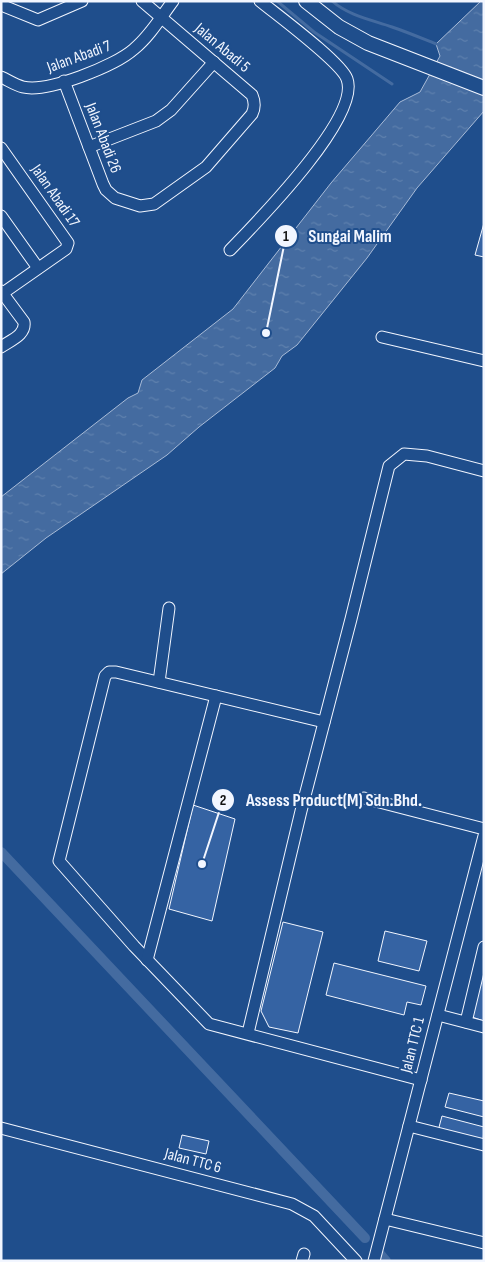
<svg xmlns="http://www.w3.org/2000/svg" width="485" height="1262" font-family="'Sofia Sans Condensed',sans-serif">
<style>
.water{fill:url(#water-ripples);stroke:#a8bbd7}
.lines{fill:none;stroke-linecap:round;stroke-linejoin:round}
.stream{stroke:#446ba0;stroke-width:3}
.canal{stroke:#446ba0;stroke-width:10}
.building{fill:#3563a3;stroke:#f2f6ff}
.minor-casing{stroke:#f2f6ff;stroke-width:13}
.major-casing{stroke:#f2f6ff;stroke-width:16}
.minor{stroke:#1f4e8c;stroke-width:11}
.major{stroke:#1f4e8c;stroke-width:14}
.labels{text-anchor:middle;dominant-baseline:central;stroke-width:4;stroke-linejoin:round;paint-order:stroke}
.street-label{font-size:16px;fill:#f2f6ff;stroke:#1f4e8c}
.leader{fill:none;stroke:#f2f6ff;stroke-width:2}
.callout-dot{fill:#f2f6ff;stroke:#1f4e8c;stroke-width:2}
.mark-label{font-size:15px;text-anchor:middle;font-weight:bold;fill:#111}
.callout-label{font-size:18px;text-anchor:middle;font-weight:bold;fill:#f2f6ff;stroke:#1f4e8c;stroke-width:4;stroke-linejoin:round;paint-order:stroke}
</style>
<defs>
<pattern id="water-ripples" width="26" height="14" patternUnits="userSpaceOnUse" patternTransform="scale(1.25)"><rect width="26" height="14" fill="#446ba0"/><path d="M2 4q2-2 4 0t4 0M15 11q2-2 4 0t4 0" fill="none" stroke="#5f81ae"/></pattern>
</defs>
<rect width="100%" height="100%" fill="#1f4e8c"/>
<polygon class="water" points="481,1 484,1 484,111 417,188 367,258 297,345 282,356 275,368 199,427 167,455 46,538 1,574 1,497 128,398 138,393 142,380 233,309 331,183 400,102 420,92 440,56 436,44"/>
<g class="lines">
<g class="stream">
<polyline points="277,1 314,32 392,84"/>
<path d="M332,1C349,16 372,20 392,27C407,32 421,38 436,44"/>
</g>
<g class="canal">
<polyline points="1,852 365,1238"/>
<polyline points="380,1254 386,1261"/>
</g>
</g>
<g class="building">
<polygon points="484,223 484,257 475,255"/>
<polygon points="193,805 235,819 212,921 169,909"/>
<polygon points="283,922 323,932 298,1033 269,1027 261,1011"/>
<polygon points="385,931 427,941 419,971 378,961"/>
<polygon points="484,961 484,1021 469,1016"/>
<polygon points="334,963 426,986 421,1005 407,1002 404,1015 326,995"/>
<polygon points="449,1093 484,1101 484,1117 445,1107"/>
<polygon points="442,1116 484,1127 483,1142 438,1131"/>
<polygon points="182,1135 209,1141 206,1154 179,1148"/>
</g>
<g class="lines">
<defs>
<g id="minor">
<polyline points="1,5 38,20 82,1"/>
<path d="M1,77C8,80 15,85 23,87C47,93 115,66 134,49C150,36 161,17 173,1"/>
<path d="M64,81L103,184L106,190L115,198L140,206L154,204L206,167L252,114C255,108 255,102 252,95L142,1"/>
<polyline points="89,147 156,121 171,110 214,62"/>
<polyline points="1,148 68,243 66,249 3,293"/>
<polyline points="1,216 38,268"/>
<path d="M230,250C256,223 361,117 347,79C341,62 277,15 260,1"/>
<path d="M1,291L24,322C26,335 11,340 1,347"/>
<polyline points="382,337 484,361"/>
<polyline points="159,682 169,608"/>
<polyline points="324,722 116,672 109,672 105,676 59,861 134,946 209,1024 421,1080"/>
<polyline points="364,798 484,829"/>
<polyline points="147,960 216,696"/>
<polyline points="438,1015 484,1027"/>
<polyline points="466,1022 484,947"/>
<polyline points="248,1033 301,811 351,619 389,466 404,454 427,456 484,471"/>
<polyline points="409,1126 484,1145"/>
<polyline points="1,1128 292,1204 314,1216 356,1261"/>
<polyline points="385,1219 484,1243"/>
<polyline points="302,1261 304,1254"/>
<polyline points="374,1261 484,836"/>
</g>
<polyline id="major" points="306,1 339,27 368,43 484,88"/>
</defs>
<use href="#minor" class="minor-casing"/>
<use href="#major" class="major-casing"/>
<use href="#minor" class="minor"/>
<use href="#major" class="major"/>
</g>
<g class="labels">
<g class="street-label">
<text transform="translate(222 48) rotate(40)">Jalan Abadi 5</text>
<text transform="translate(79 57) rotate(-20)">Jalan Abadi 7</text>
<text transform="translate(103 138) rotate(69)">Jalan Abadi 26</text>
<text transform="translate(55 196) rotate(55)">Jalan Abadi 17</text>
<text transform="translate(413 1045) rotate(-76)">Jalan TTC 1</text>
<text transform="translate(193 1161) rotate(15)">Jalan TTC 6</text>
</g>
</g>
<path class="leader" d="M266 333L286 236M202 864L223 800"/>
<g class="callout-dot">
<circle cx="266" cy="333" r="5"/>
<circle cx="202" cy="864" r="5"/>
<circle cx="286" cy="236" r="12"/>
<circle cx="223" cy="800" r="12"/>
</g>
<g class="mark-label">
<text x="286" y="241">1</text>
<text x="223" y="805">2</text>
</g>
<g class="callout-label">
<text x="350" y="242">Sungai Malim</text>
<text x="334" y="806">Assess Product(M) Sdn.Bhd.</text>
</g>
<rect width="485" height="1262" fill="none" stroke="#f2f6ff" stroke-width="5"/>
</svg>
